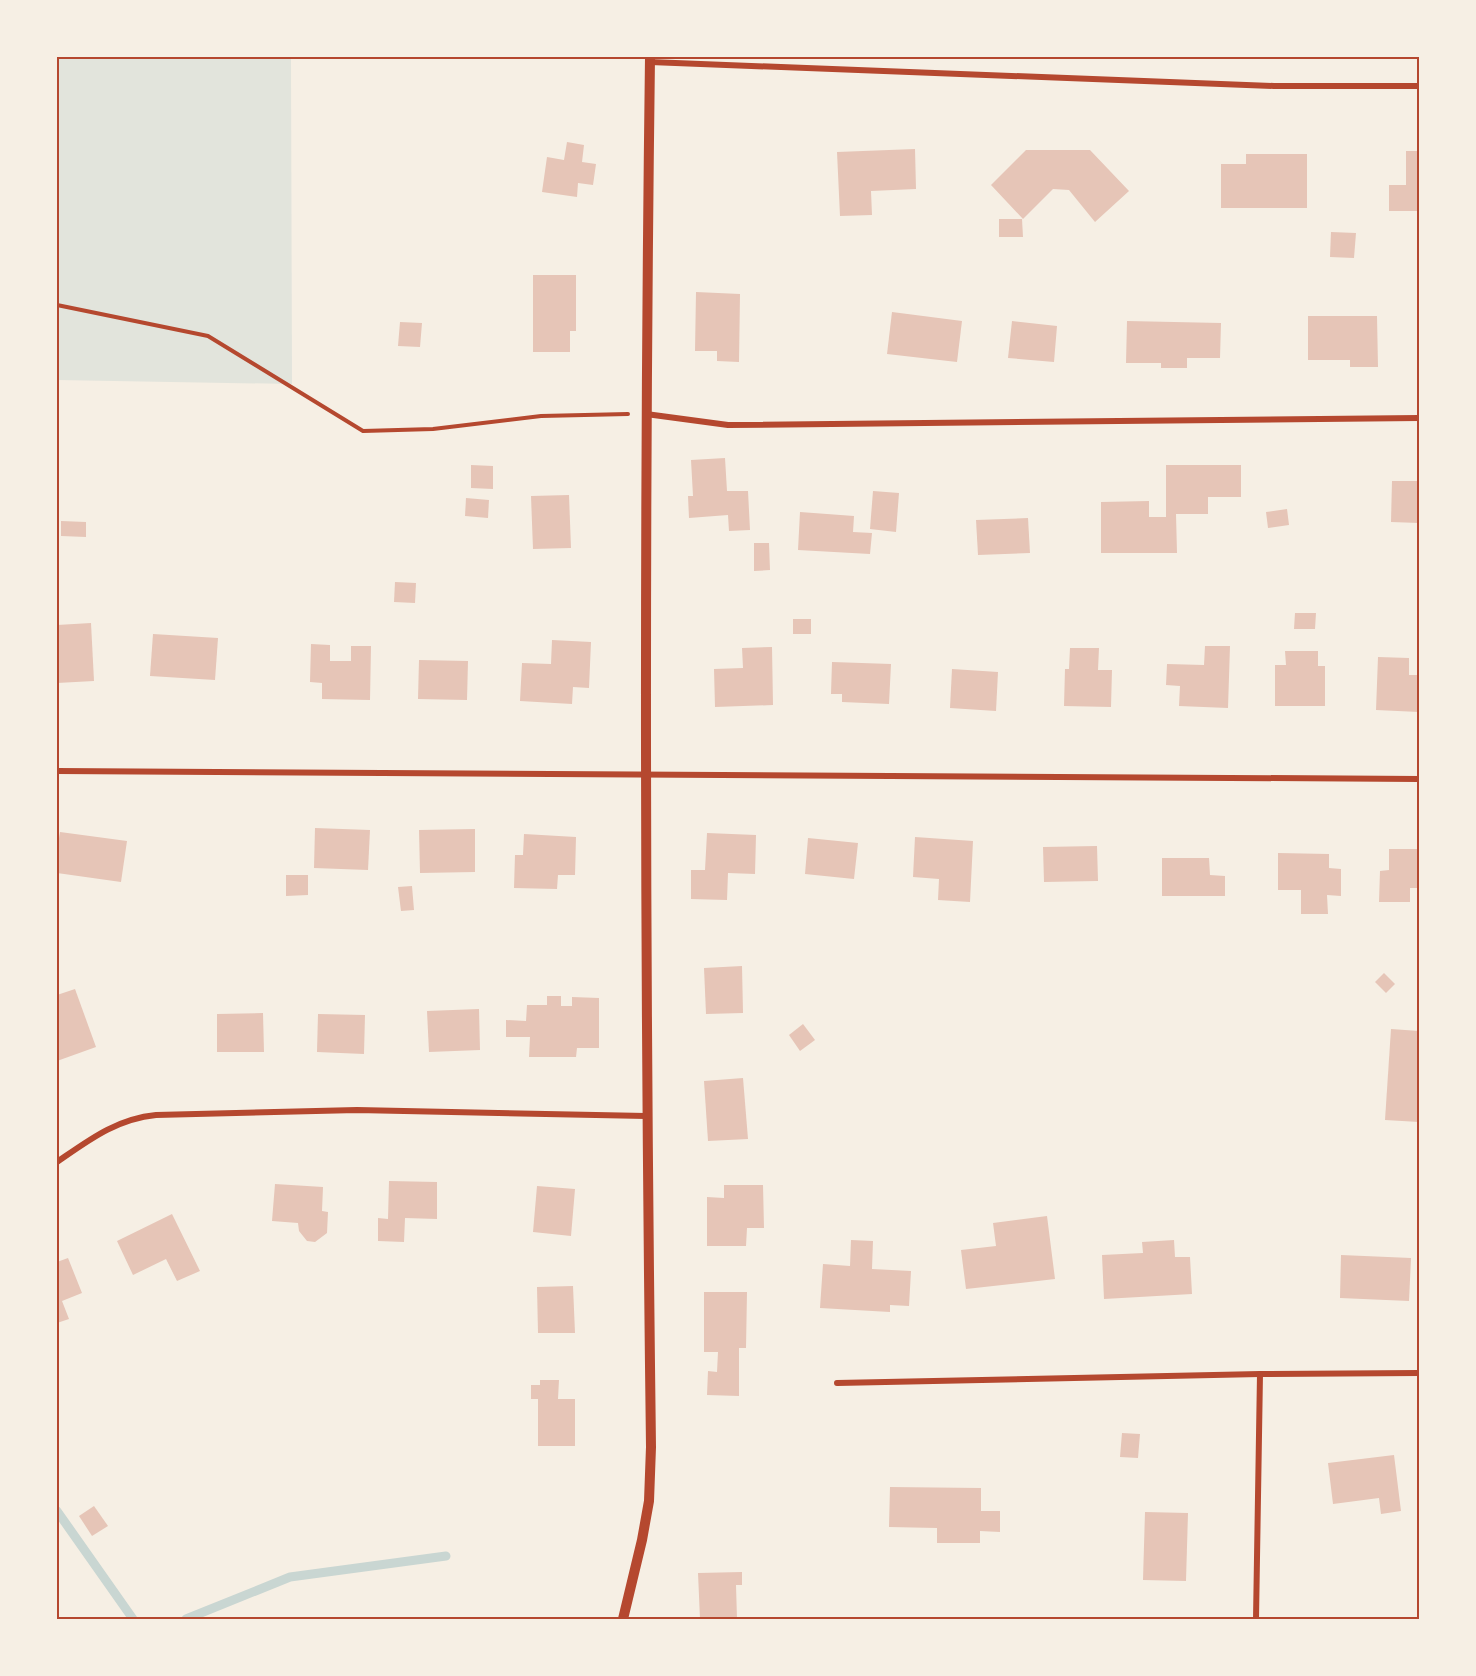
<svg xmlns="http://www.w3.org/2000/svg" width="1476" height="1676" font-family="'Exo 2',sans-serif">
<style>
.green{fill:#e2e4dc}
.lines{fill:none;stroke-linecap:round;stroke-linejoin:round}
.stream{stroke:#c9d6d2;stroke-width:9}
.building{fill:#e6c5b7}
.path{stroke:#b5482f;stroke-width:4}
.minor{stroke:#b5482f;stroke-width:6}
.tertiary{stroke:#b5482f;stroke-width:10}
.neatline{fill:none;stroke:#b5482f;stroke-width:2}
</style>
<rect width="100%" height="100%" fill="#f6efe4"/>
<polygon class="green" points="57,57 291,57 292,384 57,380"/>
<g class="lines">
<g class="stream">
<polyline points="57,1511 133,1619"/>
<polyline points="186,1619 290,1577 446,1556"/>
</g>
</g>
<g class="building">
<polygon points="567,142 584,145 582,162 596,164 593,185 578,183 577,197 542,192 547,157 564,160"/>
<polygon points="915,149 916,189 871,191 872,215 840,216 837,152"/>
<polygon points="1026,150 1090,150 1129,191 1095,222 1069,190 1053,189 1023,219 991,185"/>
<polygon points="1406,151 1419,151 1419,211 1389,211 1389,185 1406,185"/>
<polygon points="1246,154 1307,154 1307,208 1221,208 1221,164 1246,164"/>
<polygon points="999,219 1022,219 1023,237 999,237"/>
<polygon points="1331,232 1356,233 1354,258 1330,257"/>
<polygon points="533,275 576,275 576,331 570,331 570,352 533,352"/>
<polygon points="696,292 740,294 739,362 717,361 717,351 695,351"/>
<polygon points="892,312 962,321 957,362 887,354"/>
<polygon points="1308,316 1377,316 1378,367 1350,367 1350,360 1308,360"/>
<polygon points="1012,321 1057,326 1054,362 1008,358"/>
<polygon points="1127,321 1221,323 1220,358 1187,358 1187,368 1161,368 1161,363 1126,363"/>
<polygon points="400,322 422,323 420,347 398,346"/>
<polygon points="725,458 727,491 748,491 750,530 729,531 728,515 689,518 688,496 693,496 691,460"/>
<polygon points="471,465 493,466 493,489 471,488"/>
<polygon points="1166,465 1241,465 1241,497 1208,497 1208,514 1176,514 1177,553 1101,553 1101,502 1149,501 1149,517 1166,517"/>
<polygon points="1392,481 1419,481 1419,523 1391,522"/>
<polygon points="873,491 899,493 896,532 870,529"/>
<polygon points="569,495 571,548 533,549 531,496"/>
<polygon points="466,498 489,500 488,518 465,516"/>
<polygon points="1287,509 1289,525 1268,528 1266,512"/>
<polygon points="800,512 854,516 853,532 872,533 870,554 798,550"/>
<polygon points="1028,518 1030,553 978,555 976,520"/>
<polygon points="61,521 86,522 86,537 61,536"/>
<polygon points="754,543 769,543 770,570 754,571"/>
<polygon points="395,582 416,583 415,603 394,602"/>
<polygon points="1295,613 1316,613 1315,629 1294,629"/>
<rect x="793" y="619" width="18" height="15"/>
<polygon points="91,623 94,681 57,683 57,625"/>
<polygon points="153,634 218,638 215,680 150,676"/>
<polygon points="552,640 591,642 589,688 573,687 572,704 520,701 522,663 551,664"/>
<polygon points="311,644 330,645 330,661 351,661 351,646 371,646 370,700 322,699 322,683 310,682"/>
<polygon points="1205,646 1230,646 1228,708 1179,706 1180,686 1166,685 1167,664 1204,665"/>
<polygon points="772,647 773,705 715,707 714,669 743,668 742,648"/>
<polygon points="1070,648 1099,648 1098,670 1112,670 1111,707 1064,706 1065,669 1069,669"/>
<polygon points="1285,651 1318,651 1318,666 1325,666 1325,706 1275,706 1275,665 1286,665"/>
<polygon points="1378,657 1409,658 1409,675 1419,675 1419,712 1376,710"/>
<polygon points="419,660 468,661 467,700 418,699"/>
<polygon points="832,662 891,664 889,704 842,702 842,694 831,694"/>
<polygon points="952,669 998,672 996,711 950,708"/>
<polygon points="315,828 370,830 368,870 314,868"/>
<polygon points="475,829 475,872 420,873 419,830"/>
<polygon points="60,832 127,841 121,882 57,873 57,850"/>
<polygon points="707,833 756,835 755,874 728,873 727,900 691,899 691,870 705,870"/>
<polygon points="524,834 576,837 575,875 558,875 557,889 514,888 515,855 523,855"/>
<polygon points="915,837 973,841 970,902 938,900 939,879 913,877"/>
<polygon points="808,838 858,843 854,879 805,874"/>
<polygon points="1097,846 1098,881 1044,882 1043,847"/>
<polygon points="1389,849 1419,849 1419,888 1410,888 1410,902 1379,902 1380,871 1389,870"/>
<polygon points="1278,853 1329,854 1329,868 1341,869 1341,896 1327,895 1328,914 1301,914 1301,890 1278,890"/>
<polygon points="1162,858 1209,858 1210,875 1225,876 1225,896 1162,896"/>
<polygon points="286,875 308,875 308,895 286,896"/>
<polygon points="412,886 414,910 401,911 398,887"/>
<polygon points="742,966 743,1013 706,1014 704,968"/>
<polygon points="1384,973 1395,984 1386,993 1375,982"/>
<polygon points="75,989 96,1047 57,1061 57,995"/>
<polygon points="547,996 561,996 561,1006 572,1006 572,997 599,998 599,1048 577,1048 576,1057 529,1057 530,1037 506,1037 506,1020 526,1021 527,1005 547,1005"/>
<polygon points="479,1009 480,1050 429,1052 427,1011"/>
<polygon points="263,1013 264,1052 217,1052 217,1014"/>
<polygon points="318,1014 365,1015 364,1054 317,1052"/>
<polygon points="803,1024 815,1040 800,1051 789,1035"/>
<polygon points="1391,1029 1419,1031 1419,1122 1385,1120"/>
<polygon points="743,1078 748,1139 708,1141 704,1081"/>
<polygon points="389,1181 437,1182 437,1219 405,1218 404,1242 378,1241 378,1218 388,1219"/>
<polygon points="275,1184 323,1187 322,1211 328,1212 327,1233 315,1242 307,1241 299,1231 298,1223 272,1221"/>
<polygon points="724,1185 763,1185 764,1228 747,1228 746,1246 707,1246 707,1197 724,1198"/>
<polygon points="537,1186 575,1189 571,1236 533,1232"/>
<polygon points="172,1214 200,1271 177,1281 166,1259 133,1275 117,1241"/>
<polygon points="1047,1216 1055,1279 966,1289 961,1250 996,1246 993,1223"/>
<polygon points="851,1240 873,1241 872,1269 911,1271 909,1306 890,1305 890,1312 820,1308 823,1264 850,1266"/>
<polygon points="1174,1240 1175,1257 1190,1257 1192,1294 1104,1299 1102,1255 1143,1253 1142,1242"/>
<polygon points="1341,1255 1411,1258 1409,1301 1340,1298"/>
<polygon points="68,1258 82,1293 62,1301 69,1319 57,1323 57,1262"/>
<polygon points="573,1286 575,1333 538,1333 537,1287"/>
<polygon points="704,1292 747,1292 746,1348 739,1348 739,1396 707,1395 708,1371 717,1372 718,1352 704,1352"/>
<polygon points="540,1380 559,1380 558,1399 575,1399 575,1446 538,1446 538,1399 531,1399 531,1385 540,1385"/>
<polygon points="1122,1433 1140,1434 1138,1458 1120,1457"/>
<polygon points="1394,1455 1401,1511 1381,1514 1379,1498 1333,1504 1328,1463"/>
<polygon points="890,1487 981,1488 981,1511 1000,1511 1000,1532 980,1531 980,1543 937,1543 937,1528 889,1527"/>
<polygon points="94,1506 108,1526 92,1536 79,1516"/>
<polygon points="1145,1512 1188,1513 1186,1581 1143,1580"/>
<polygon points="742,1572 742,1585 736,1585 737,1619 700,1619 698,1573"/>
</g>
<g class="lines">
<polyline class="path" points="57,305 208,336 363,431 433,429 541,416 628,414"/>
<g class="minor">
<polyline points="650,62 1274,86 1419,86"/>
<polyline points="646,414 728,425 1419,418"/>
<polyline points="57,771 1419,779"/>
<path d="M57,1162C89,1140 116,1119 156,1115L357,1110L646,1116"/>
<polyline points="837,1383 1260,1374 1419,1373"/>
<polyline points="1256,1619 1260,1374"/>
</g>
<path class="tertiary" d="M623,1619L642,1540L649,1501L651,1447C645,984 644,520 650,57"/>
</g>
<rect width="1476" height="1676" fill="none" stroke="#f6efe4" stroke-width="117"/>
<rect x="58" y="58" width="1360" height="1560" class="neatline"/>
</svg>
